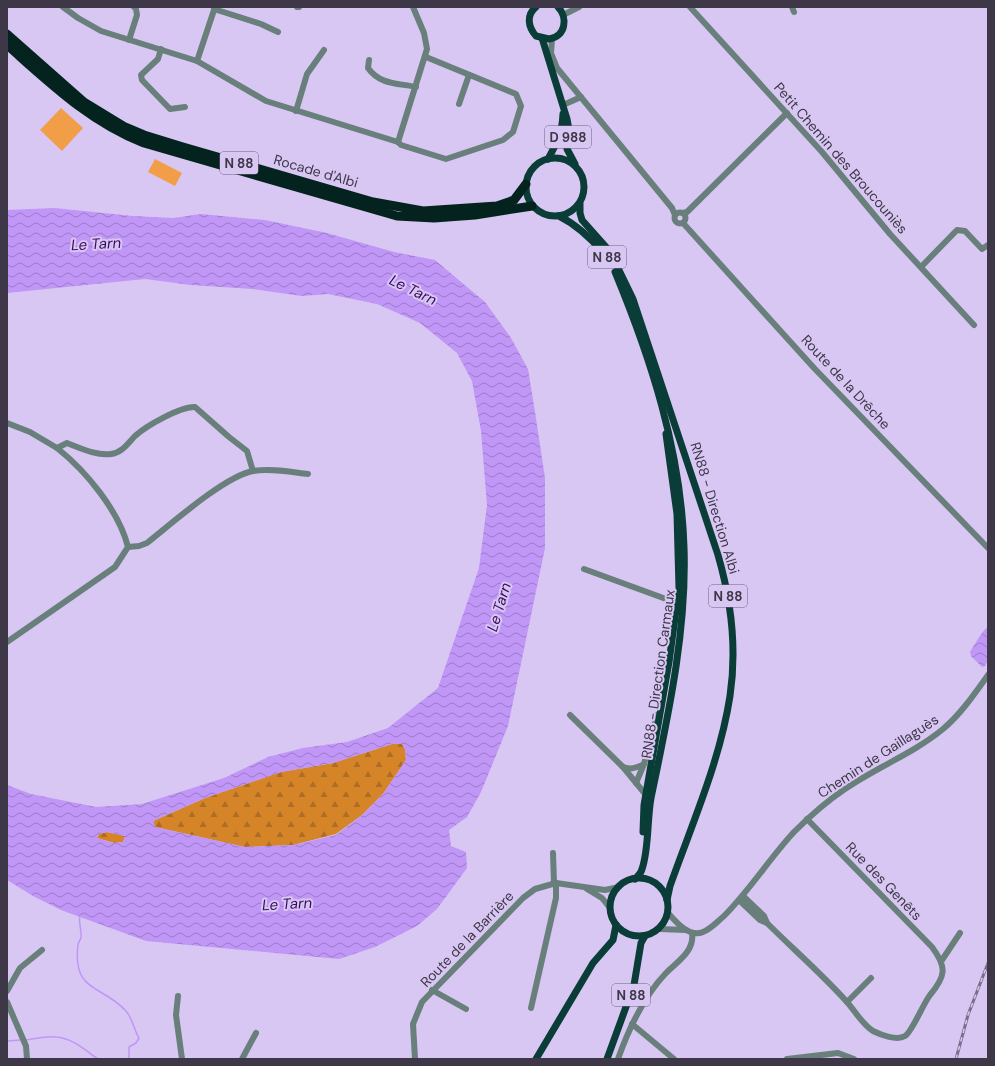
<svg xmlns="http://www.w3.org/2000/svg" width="995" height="1066" font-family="'DM Sans',sans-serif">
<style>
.forest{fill:url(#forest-firs)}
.green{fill:#f29e49}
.water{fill:url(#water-waves);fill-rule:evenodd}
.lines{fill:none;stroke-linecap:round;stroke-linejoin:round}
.stream{stroke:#c096f6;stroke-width:1.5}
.minor{stroke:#687f7b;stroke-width:6}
.major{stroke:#0a3d37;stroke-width:7}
.highway{stroke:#04231f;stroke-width:9}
.rail-casing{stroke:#796e89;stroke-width:3}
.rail{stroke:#d8c7f2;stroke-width:1.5;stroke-dasharray:4.5;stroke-linecap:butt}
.labels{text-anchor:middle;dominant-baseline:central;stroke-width:4;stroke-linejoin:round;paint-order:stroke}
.shield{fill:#d8c7f2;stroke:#6c627b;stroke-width:1}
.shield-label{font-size:13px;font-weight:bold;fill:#3e3748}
.street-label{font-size:14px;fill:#3e3748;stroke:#d8c7f2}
.water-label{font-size:15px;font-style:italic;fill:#3a0a60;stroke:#d8c7f2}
</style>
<defs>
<pattern id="forest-firs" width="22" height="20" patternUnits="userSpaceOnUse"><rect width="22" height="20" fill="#d58428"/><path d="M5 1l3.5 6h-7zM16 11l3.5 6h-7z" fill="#ae6d24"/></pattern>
<pattern id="water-waves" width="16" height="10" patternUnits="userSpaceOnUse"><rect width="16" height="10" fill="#c096f6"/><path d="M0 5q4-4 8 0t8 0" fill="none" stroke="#9d7bc9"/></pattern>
</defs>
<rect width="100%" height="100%" fill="#d8c7f2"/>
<g class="forest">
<polygon points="392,744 402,744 405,749 406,760 383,794 362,815 336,834 293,845 245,847 155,827 153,821 205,798 281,772 333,763"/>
<polygon points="107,832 125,836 123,842 114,843 97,838 99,834"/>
</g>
<g class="green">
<polygon points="61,108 83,128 62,151 40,130"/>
<polygon points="155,159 182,173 175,186 148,172"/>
</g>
<g class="water">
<path d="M54,208L133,216L173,218L201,214L265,220L327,233L394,252L435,260L485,302L511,338L528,369L535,412L545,478V548L508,726L481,792L467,817L449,830L451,846L466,852L467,868L437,909L417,926L375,947L339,959L146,941L61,910L33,896L7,880V785L31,794L96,807L142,804L224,778L268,757L303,748L347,742L388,728L438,688L479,568L487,505L481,431L472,381L457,353L420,323L377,304L328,294L302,296L252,289L191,285L145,279L7,293V210ZM392,744H402L405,749L406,760L383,794L362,815L336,835L293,845L245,847L155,827L153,821L205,798L281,772L333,763ZM107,832L125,836L123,842L113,843L97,838L99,834Z"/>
<path d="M988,627V660L985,666L982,667L971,656L970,652C974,646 983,629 988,627Z"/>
</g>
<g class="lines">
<g class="stream">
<path d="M80,916C78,923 82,930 81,937C81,940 78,942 78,945C72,993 103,985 126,1011C132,1017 134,1030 139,1038L136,1043L129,1047V1059"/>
<path d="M25,1040C35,1039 46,1036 56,1037C73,1038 86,1051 98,1059"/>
<polyline points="7,1041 21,1040"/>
</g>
<g class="minor">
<polyline points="63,7 78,18 101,31 197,61 266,101 398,142"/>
<polyline points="297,7 299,7"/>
<polyline points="690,7 822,152 890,234 974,325"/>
<polyline points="792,7 794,12"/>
<polyline points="214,9 261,24 278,32"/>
<polyline points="563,15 579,7"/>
<polyline points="552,39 551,53 557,68 672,208 675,215"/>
<polyline points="129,40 137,15 136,9 134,7"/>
<polyline points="161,49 158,59 141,75 142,80 170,109 185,107"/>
<path d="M369,60L368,68C380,85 398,83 416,87"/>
<polyline points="197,61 215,7"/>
<polyline points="459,104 469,75"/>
<polyline points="563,105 581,97"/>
<polyline points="296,111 307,74 324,50"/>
<polyline points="398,142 401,145 446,159 503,140 513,132 521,106 516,94 426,57"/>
<polyline points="398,142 427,49 424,33 413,7"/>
<circle cx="680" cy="218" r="5.5"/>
<polyline points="683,213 687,212 787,113"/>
<polyline points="683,223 814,368 988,548"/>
<polyline points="921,267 957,230 965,231 982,249 988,245"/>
<path d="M7,423L30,432L57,448L67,443C80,448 97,456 111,454C122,453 128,443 135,436C146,426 181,406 195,407L229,437L247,451L253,471"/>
<path d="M128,547L139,546L147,543C171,524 225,476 253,471C271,468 291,472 308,474"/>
<polyline points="584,569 677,603"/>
<path d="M7,642L115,567L128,547C119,511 86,471 57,448"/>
<polyline points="570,715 623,767 646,795"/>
<path d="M623,767C630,770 637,768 644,764L657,715"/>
<polyline points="636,783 644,764"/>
<polyline points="553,853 554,883"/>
<polyline points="587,889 602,898 610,908"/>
<polyline points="739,900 760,920 767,923 764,916 743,896"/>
<path d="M668,913C676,922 689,938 703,932C711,929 717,922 724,916C750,890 769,859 794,832C810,816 827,801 845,789C877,767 914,753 943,729C961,714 975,693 988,675"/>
<path d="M767,923C793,949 822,974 847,1002C855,1011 862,1024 873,1031C881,1035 897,1041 905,1036C912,1032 923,1004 930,995C946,976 947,967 932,947L807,819"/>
<polyline points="659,929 686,930"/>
<polyline points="942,960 960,933"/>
<polyline points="432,990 466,1009"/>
<polyline points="7,991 20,968 42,950"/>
<polyline points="178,996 176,1015 182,1059"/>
<polyline points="7,1002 26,1046 27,1059"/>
<polyline points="847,1002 871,978"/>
<polyline points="531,1008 556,898 556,883"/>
<polyline points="632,1024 674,1059"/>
<polyline points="242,1059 256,1033"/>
<polyline points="415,1059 413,1024 422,1002 523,898 535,889 556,883 605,890 619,887"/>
<path d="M618,1059C629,1028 643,997 666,973C677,962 695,951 692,933"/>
<polyline points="787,1059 838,1053 854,1059"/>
</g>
<g class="major">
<path d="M536,7C526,15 528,27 536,36L549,39C566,37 568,17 558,7"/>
<polyline points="542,38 567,119 569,130 567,149 575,164"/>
<circle cx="555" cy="187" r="29"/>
<path d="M548,159C558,141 562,134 563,114"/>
<path d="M580,204V213L582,220L606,247L617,266L633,299L718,555C731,600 737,649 730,696C720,761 692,824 670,886L667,900"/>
<path d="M559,216C579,226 593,240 607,257"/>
<path d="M615,272C651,359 681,451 684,547C687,631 668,716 651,798C647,820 649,849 642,869C641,874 638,876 635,879"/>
<polyline points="643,832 644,805 669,662 679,588 677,514 666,434"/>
<circle cx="639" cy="907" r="29"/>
<polyline points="536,1059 593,963 613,940 616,925"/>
<polyline points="607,1059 634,985 641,943 645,936"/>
</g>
<g class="highway">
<polyline points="7,34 84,102 125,127 144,135 183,147 373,202 423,211 497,206 514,200 526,184"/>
<path d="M7,45C50,83 90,122 144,143L397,216L434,218L475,215L532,206"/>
</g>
<defs>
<polyline id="rail" points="956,1059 968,1015 988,963"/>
</defs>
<use href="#rail" class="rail-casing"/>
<use href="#rail" class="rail"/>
</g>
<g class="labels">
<g class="shield">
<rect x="545" y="126" width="46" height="22" rx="3"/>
<rect x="220" y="152" width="38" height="22" rx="3"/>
<rect x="588" y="246" width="38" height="22" rx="3"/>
<rect x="709" y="585" width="38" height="22" rx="3"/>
<rect x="612" y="984" width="38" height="22" rx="3"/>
</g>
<g class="shield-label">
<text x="568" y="137">D 988</text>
<text x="239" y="163">N 88</text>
<text x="607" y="257">N 88</text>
<text x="728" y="596">N 88</text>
<text x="631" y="995">N 88</text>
</g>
<g class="street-label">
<text transform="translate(841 158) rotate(49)">Petit Chemin des Broucouniès</text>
<text transform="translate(316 171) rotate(16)">Rocade d'Albi</text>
<text transform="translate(846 382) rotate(47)">Route de la Drêche</text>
<text transform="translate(715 508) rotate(73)">RN88 - Direction Albi</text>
<text transform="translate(658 674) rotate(-82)">RN88 - Direction Carmaux</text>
<text transform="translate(878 756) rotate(-33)">Chemin de Gaillaguès</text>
<text transform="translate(884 881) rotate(46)">Rue des Genêts</text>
<text transform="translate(467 939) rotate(-46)">Route de la Barrière</text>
</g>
<g class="water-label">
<text transform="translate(96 244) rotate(-3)">Le Tarn</text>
<text transform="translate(413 290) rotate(26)">Le Tarn</text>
<text transform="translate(499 607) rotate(-73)">Le Tarn</text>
<text transform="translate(287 904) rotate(-3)">Le Tarn</text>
</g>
</g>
<rect width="995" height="1066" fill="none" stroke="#3e3748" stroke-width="16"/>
</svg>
